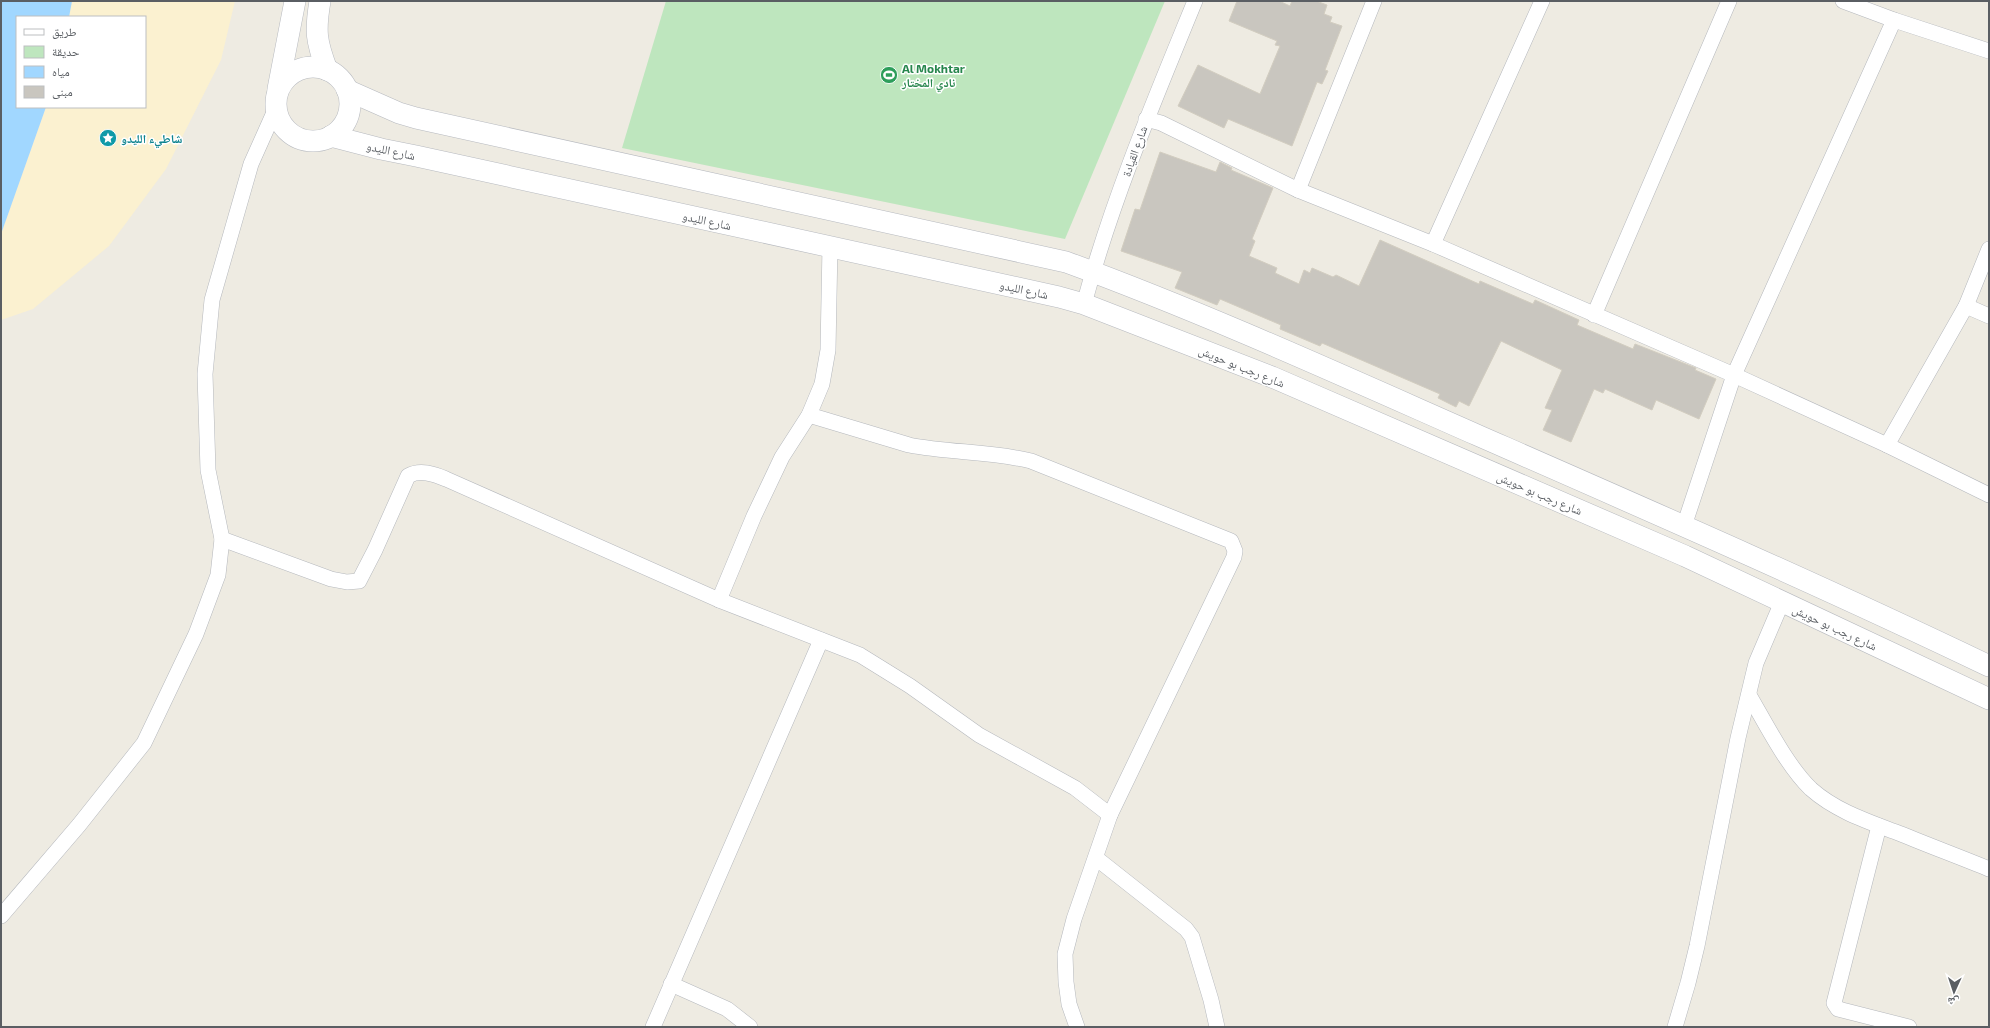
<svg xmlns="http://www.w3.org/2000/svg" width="1990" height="1028" font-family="'Exo 2','Noto Naskh Arabic',sans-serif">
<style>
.green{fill:#bee6be}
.sand{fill:#fbf1d0}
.water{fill:#a1d7ff}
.building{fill:#c9c6bf;stroke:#d2cdc0}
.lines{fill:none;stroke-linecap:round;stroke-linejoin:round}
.street-casing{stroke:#b5b8bd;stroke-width:16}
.secondary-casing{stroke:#b6b9bf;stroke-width:22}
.street{stroke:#fff;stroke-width:15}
.secondary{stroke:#fff;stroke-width:21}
.labels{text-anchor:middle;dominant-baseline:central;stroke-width:3;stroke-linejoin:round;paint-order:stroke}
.leisure-label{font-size:12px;font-weight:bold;fill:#27864d;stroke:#fff;text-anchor:start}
.culture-label{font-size:12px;font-weight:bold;fill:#0d838f;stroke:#fff;text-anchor:start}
.street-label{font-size:12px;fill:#5a5e63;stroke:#fff}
</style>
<rect width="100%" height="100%" fill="#eeebe2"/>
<polygon class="green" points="666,1 1165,1 1065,239 622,148"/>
<polygon class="sand" points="72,1 235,1 221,60 166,169 109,246 33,309 1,320 1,234 46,107 145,107 145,17 69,17"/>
<polygon class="water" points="1,1 72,1 69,17 17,17 17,107 46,107 1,234"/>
<g class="building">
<polygon points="1237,1 1279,1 1290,6 1292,1 1316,1 1327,5 1324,14 1332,17 1330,22 1342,26 1325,70 1328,71 1322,84 1317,82 1292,146 1228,119 1224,128 1178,106 1198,65 1260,94 1280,46 1275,45 1277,41 1229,21"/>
<polygon points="1160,152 1216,172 1220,162 1232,168 1231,170 1273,188 1252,239 1255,241 1249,256 1277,268 1275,273 1299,284 1304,270 1310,273 1312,268 1333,277 1336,275 1359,286 1380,240 1479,284 1480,281 1533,304 1535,300 1579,320 1577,325 1633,349 1635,344 1696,368 1695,370 1716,379 1699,419 1656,400 1652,410 1605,389 1603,393 1594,389 1571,442 1543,430 1552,410 1545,408 1562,370 1501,341 1469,406 1459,401 1456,407 1438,398 1440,394 1322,343 1320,346 1280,329 1281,325 1220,299 1217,305 1175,288 1182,272 1121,251 1135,209 1140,210"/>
</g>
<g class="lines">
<defs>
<g id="street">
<polyline points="1843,1 1894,20 1989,51"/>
<polyline points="1146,119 1161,123 1298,190 1433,244 1734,375 1887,445 1989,495"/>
<polyline points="1298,190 1374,1"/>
<polyline points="1433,244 1542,1"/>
<polyline points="830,246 828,350 822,384 809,415 782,457 754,516 719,600 860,655 910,686 979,735 1075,788 1110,815 1074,919 1065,954 1066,982 1069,1004 1077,1027"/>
<path d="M1084,304C1112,200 1154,101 1195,1"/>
<polyline points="1966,306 1989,316"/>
<polyline points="1594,315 1729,1"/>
<path d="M809,415L909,445C949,453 991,451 1031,461L1231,541L1235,551L1234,557L1110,815"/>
<polyline points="1887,445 1966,306 1989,249"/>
<polyline points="1684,526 1734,375 1894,20"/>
<path d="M222,539L331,579L347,582L359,581L375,550L408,476C420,469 434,474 446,479L719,600"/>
<path d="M1749,695C1766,724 1787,766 1811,789C1837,812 1870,822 1901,834C1930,846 1960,857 1989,869"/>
<polyline points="1879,826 1834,1003 1838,1009 1909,1027"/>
<polyline points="1096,858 1186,929 1192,937 1211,1000 1217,1027"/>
<polyline points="1,916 79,825 144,743 196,634 218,575 222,539 208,470 205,374 212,300 251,164 276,108"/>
<polyline points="671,984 727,1009 750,1027"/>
<polyline points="653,1027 821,640"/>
<polyline points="1675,1027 1688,983 1697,946 1738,738 1756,663 1782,602"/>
</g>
<g id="secondary">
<path d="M320,1C315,31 316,41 327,70"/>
<circle cx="313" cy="104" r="37"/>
<polyline points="278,89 295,1"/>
<path d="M347,90L399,113L416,118L1066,262C1205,313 1341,375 1477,435C1648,510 1820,585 1989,666"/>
<polyline points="331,136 381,149 416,156 1059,297 1084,304 1272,377 1685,556 1989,699"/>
</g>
</defs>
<use href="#street" class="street-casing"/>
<use href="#secondary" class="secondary-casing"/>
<use href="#street" class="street"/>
<use href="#secondary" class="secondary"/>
</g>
<defs>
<symbol id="stadium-disc" viewBox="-11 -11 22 22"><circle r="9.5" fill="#2e9e5b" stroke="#fff"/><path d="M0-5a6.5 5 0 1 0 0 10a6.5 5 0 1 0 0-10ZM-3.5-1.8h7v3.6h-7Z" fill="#fff"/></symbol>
<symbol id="sight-disc" viewBox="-11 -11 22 22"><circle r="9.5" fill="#0f9aa8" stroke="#fff"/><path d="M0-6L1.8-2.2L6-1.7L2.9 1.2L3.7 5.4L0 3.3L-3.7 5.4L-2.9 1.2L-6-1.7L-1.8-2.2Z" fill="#fff"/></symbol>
</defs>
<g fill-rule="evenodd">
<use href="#stadium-disc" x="879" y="65" width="20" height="20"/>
<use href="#sight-disc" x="98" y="128" width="20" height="20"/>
</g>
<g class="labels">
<g class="leisure-label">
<text x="902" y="68">Al Mokhtar<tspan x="902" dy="14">نادي المختار</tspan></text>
</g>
<g class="culture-label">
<text x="121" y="138">شاطيء الليدو</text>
</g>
<g class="street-label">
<text transform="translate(391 150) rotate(12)">شارع الليدو</text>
<text transform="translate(1134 151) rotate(-70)">شارع القيادة</text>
<text transform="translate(707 220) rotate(12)">شارع الليدو</text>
<text transform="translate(1024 289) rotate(12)">شارع الليدو</text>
<text transform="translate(1242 366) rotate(22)">شارع رجب بو حويش</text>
<text transform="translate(1540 493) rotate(23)">شارع رجب بو حويش</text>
<text transform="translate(1835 627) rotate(25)">شارع رجب بو حويش</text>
</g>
</g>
<rect width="1990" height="1028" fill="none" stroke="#5a5e63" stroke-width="4"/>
<rect x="16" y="16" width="130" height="92" fill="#ffffff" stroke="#bdbfc1"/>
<rect x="24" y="29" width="20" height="6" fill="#ffffff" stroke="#bdbfc1"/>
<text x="52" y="36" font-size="12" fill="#5a5e63">طريق</text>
<rect x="24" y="46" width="20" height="12" fill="#bee6be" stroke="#bdbfc1"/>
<text x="52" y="56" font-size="12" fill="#5a5e63">حديقة</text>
<rect x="24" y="66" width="20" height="12" fill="#a1d7ff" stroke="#bdbfc1"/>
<text x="52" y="76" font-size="12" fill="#5a5e63">مياه</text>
<rect x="24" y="86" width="20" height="12" fill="#c9c6bf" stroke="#bdbfc1"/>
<text x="52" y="96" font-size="12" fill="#5a5e63">مبنى</text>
<g transform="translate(1954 992) rotate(183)" stroke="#ffffff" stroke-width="3" paint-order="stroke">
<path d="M0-3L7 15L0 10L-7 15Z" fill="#5a5e63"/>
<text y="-6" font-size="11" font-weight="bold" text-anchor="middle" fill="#5a5e63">ش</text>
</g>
</svg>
